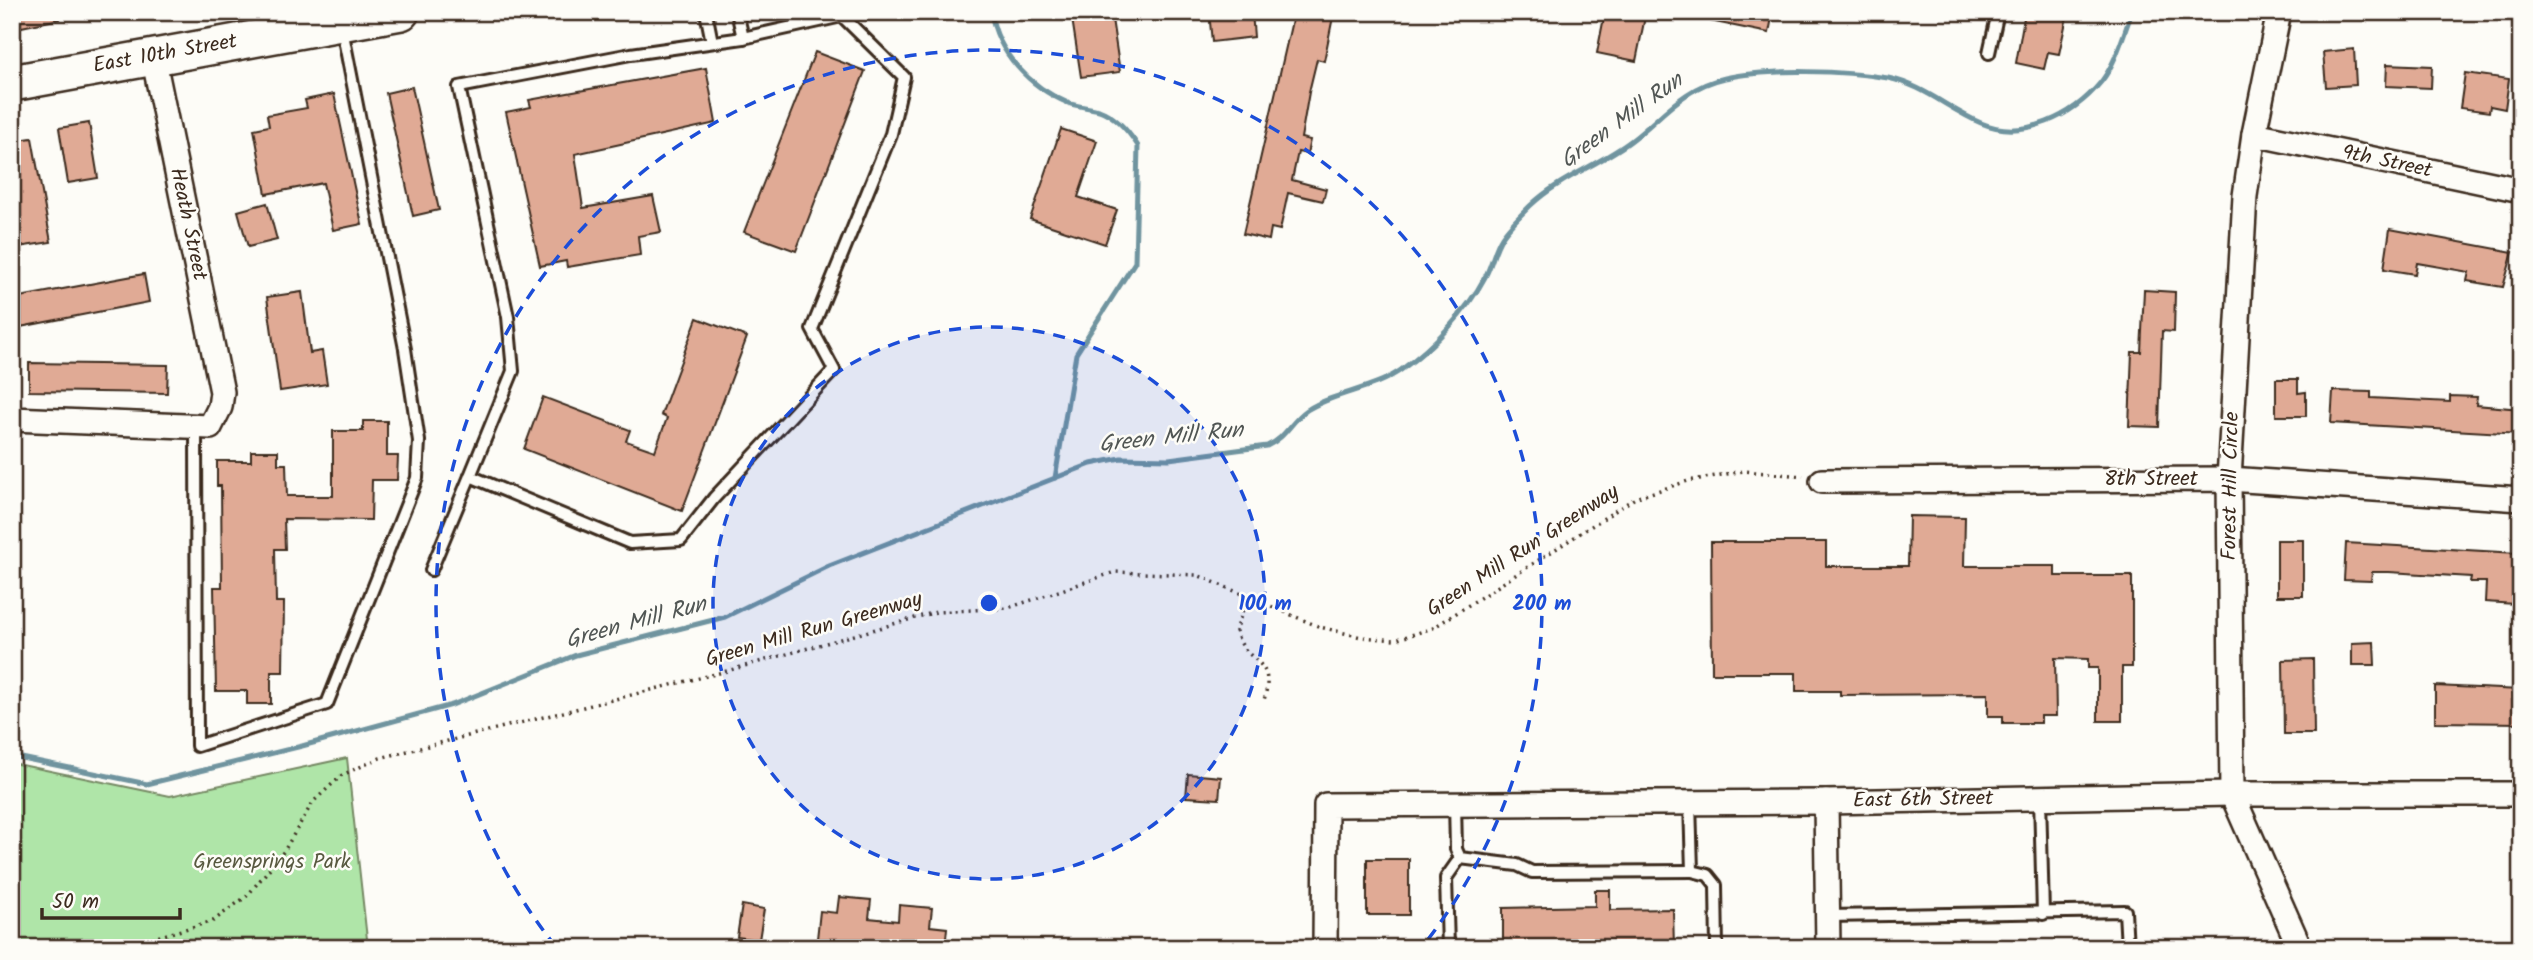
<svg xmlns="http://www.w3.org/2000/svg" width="2533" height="960" font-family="Kalam,sans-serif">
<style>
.green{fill:#afe5a8;stroke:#758863;stroke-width:2}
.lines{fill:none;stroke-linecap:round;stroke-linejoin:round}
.stream{stroke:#70949f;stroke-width:5}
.building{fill:#e0aa95;stroke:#3b2a1e;stroke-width:2}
.lane-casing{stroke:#3b2a1e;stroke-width:16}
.street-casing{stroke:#3b2a1e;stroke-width:28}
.primary-casing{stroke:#3b2a1e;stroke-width:40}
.path{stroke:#3b2a1e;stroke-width:3.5;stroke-dasharray:2 5;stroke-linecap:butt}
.lane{stroke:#fdfcf7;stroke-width:10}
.street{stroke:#fdfcf7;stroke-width:23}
.primary{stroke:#fdfcf7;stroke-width:35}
.ring{fill:none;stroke:#1d4ed8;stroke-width:3.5;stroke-dasharray:12 9}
.labels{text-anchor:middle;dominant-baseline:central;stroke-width:5;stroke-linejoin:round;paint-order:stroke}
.street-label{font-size:21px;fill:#3b2a1e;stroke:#fdfcf7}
.park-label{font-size:21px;fill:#585940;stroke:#fdfcf7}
.water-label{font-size:23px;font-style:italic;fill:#515654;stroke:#fdfcf7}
.centre{fill:#1d4ed8;stroke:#fdfcf7;stroke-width:3.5}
.ring-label{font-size:21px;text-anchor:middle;font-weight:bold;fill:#1d4ed8;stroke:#fdfcf7;stroke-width:5;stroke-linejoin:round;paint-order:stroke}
</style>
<rect width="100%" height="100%" fill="#fdfcf7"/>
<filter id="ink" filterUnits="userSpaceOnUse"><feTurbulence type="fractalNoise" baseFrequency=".0143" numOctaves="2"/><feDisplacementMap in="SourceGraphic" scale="14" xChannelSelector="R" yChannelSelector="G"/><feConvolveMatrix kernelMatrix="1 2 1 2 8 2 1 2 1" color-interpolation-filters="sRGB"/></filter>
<g filter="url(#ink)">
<polygon class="green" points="347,758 368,948 12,948 12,763 170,796"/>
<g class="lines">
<g class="stream">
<path d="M991,12C997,53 1030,87 1068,103C1078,107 1089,107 1099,110C1116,116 1129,132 1138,146L1135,262L1076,354L1055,478"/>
<path d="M12,756L147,784L302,746L452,705L576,655L725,617L829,566L1091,464L1121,458L1169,459L1267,446C1286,438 1291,421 1307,410C1335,392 1373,390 1401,370C1434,346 1466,313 1485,277C1492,265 1494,249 1502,237C1509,226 1522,214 1531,205C1559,178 1601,164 1632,140C1663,116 1684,87 1725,78C1768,68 1845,71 1888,78C1923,85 1948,109 1981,123C2024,141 2073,116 2101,82C2116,63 2123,35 2132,12"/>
</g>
</g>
<g class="building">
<polygon points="12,12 59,12 60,19 12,29"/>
<polygon points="1071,12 1111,12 1120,72 1081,77"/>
<polygon points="1209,12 1252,12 1254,37 1212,42"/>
<polygon points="1294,12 1334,12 1324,61 1317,59 1309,92 1301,138 1310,140 1307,154 1298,152 1292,180 1326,189 1323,201 1288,193 1280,230 1271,228 1269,240 1243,234"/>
<polygon points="1605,12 1646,12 1636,61 1597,53"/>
<polygon points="1701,12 1773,12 1769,33 1700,19"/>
<polygon points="2025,12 2068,12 2059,54 2048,52 2044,69 2016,63"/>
<polygon points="2354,49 2356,85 2326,87 2323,52"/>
<polygon points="815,52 865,71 796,251 744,232"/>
<polygon points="2387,64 2432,66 2431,88 2386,86"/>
<polygon points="706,68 716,123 575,154 583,208 653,196 661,232 638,236 640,255 567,267 566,261 540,266 506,112 531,107 529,100"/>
<polygon points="2465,73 2509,79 2505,109 2490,106 2489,112 2460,108"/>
<polygon points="412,87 439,210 413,216 386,93"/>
<polygon points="334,94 362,224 333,230 323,183 266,194 254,129 269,126 267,115 307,108 305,100"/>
<polygon points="89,123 98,178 68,183 59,128"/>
<polygon points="1061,129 1097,141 1078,197 1117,210 1105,244 1030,219"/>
<polygon points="32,138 51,242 18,247 12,217 12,141"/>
<polygon points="267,203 277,240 248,247 238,211"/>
<polygon points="2390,229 2513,252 2503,287 2467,281 2469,272 2417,263 2415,274 2384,269"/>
<polygon points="144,274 149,302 20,327 14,298"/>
<polygon points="2144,290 2175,292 2174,332 2162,331 2159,427 2129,426 2132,352 2141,352"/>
<polygon points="302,292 310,353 322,351 327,384 280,391 267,297"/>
<polygon points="697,318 747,337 682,511 524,449 543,397 630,430 626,441 655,451 667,418 661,415"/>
<polygon points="29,363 168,365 167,393 29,391"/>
<polygon points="2276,379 2298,379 2298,393 2306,392 2306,416 2276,416"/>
<polygon points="2333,391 2371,392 2371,398 2450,402 2450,396 2477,397 2476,405 2521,409 2521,434 2331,423"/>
<polygon points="363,421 387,421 387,456 398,456 397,480 372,480 371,520 284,519 285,549 275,549 276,602 284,602 283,672 271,672 271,704 247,704 247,691 216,691 214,587 222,587 221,486 217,486 217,461 251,461 251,451 278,451 278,464 286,464 287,496 333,496 333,431 363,431"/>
<polygon points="1909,516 1965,517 1964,566 2055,566 2055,576 2132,576 2132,667 2122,667 2122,721 2098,721 2098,668 2088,668 2088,659 2055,658 2056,716 2041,716 2041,723 2003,723 2003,716 1988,716 1988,694 1840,695 1840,691 1796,691 1796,673 1712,673 1711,542 1826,542 1826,566 1908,566"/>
<rect x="2277" y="540" width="26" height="56"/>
<polygon points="2346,543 2517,553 2515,604 2485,602 2486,582 2470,582 2471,577 2389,572 2372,572 2371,581 2344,580"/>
<polygon points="2374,642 2375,665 2352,665 2352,643"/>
<polygon points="2313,659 2314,734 2284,734 2283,660"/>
<polygon points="2435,686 2521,690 2521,723 2435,722"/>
<polygon points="1188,774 1221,777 1219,799 1186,797"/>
<rect x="1367" y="859" width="42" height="56"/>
<polygon points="1595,890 1610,890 1610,910 1673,909 1674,948 1503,948 1503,908 1595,906"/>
<polygon points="839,897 871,900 869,918 898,921 899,905 932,908 930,926 947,928 945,948 816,948 820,911 837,913"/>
<polygon points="742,905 764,909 759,940 737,937"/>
</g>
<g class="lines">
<defs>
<g id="lane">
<polyline points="706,12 712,42"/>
<polyline points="1989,53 1998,12"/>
<polyline points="196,427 197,746 327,704 417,478 419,441 405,349 342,29"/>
<polyline points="470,476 513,371 508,317 459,87 631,54 743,38"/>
<polyline points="431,570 470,476 630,543 681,540 714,498 834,370 812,329 891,134 904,77 842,16 743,38 737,12"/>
<polyline points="2040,797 2043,914"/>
<polyline points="1455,802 1456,849 1460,858 1517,865 1532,872 1692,871"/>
<polyline points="1690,802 1692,871 1708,875 1716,885 1717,948"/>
<polyline points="1827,916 2125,911 2127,948"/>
<polyline points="1448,948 1446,878 1460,858"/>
</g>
<g id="street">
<polyline points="2279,12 2254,134 2245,196 2229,479 2232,794 2300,948"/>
<polyline points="2254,134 2521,190"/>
<polyline points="12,419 210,427 220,407 222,392 153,56"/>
<polyline points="1822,481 2229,479 2521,499"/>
<polyline points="1826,802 1828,948"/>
<polyline points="1325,948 1326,805 1826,802 2232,794 2521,794"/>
</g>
<polyline id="primary" points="12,83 401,12"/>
</defs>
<use href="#lane" class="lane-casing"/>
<use href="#street" class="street-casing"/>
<use href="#primary" class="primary-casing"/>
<g class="path">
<path d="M1247,597L1236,631C1245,666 1277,656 1264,700"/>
<polyline points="118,948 213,921 247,896 284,851 313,802 342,775 380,758 727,671 936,612 1008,608 1115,572 1197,575 1320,627 1361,637 1395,640 1433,628 1635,498 1688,481 1743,471 1803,476"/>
</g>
<use href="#lane" class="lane"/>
<use href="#street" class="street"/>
<use href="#primary" class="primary"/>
</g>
</g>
<circle cx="989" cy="603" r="276" fill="#1d4ed8" fill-opacity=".12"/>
<g class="ring">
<circle cx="989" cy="603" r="276"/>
<path d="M556 947A553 553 0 1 1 1422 947"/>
</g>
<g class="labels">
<g class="street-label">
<text transform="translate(165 54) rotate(-10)">East 10th Street</text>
<text transform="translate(2387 162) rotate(12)">9th Street</text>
<text transform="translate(188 224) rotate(78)">Heath Street</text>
<text x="2151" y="479">8th Street</text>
<text transform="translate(2231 486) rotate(-89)">Forest Hill Circle</text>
<text transform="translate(1523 551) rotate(-33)">Green Mill Run Greenway</text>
<text transform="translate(814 630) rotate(-16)">Green Mill Run Greenway</text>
<text transform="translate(1923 800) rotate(-1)">East 6th Street</text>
</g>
<g class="park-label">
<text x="272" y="862">Greensprings Park</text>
</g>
<g class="water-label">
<text transform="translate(1622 121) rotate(-36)">Green Mill Run</text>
<text transform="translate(1171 438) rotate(-6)">Green Mill Run</text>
<text transform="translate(636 623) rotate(-15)">Green Mill Run</text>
</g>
</g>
<circle cx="989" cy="603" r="10" class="centre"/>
<g class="ring-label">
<text x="1265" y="610">100 m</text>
<text x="1542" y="610">200 m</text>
</g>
<rect width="2533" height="960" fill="none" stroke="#fdfcf7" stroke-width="42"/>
<rect x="21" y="21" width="2491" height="918" fill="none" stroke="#3b2a1e" stroke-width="2.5" filter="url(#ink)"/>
<path d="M42 908v10h138v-10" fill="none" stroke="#3b2a1e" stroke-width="3.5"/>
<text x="52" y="908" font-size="21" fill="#3b2a1e" stroke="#fdfcf7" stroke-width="5" paint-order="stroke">50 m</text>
</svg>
